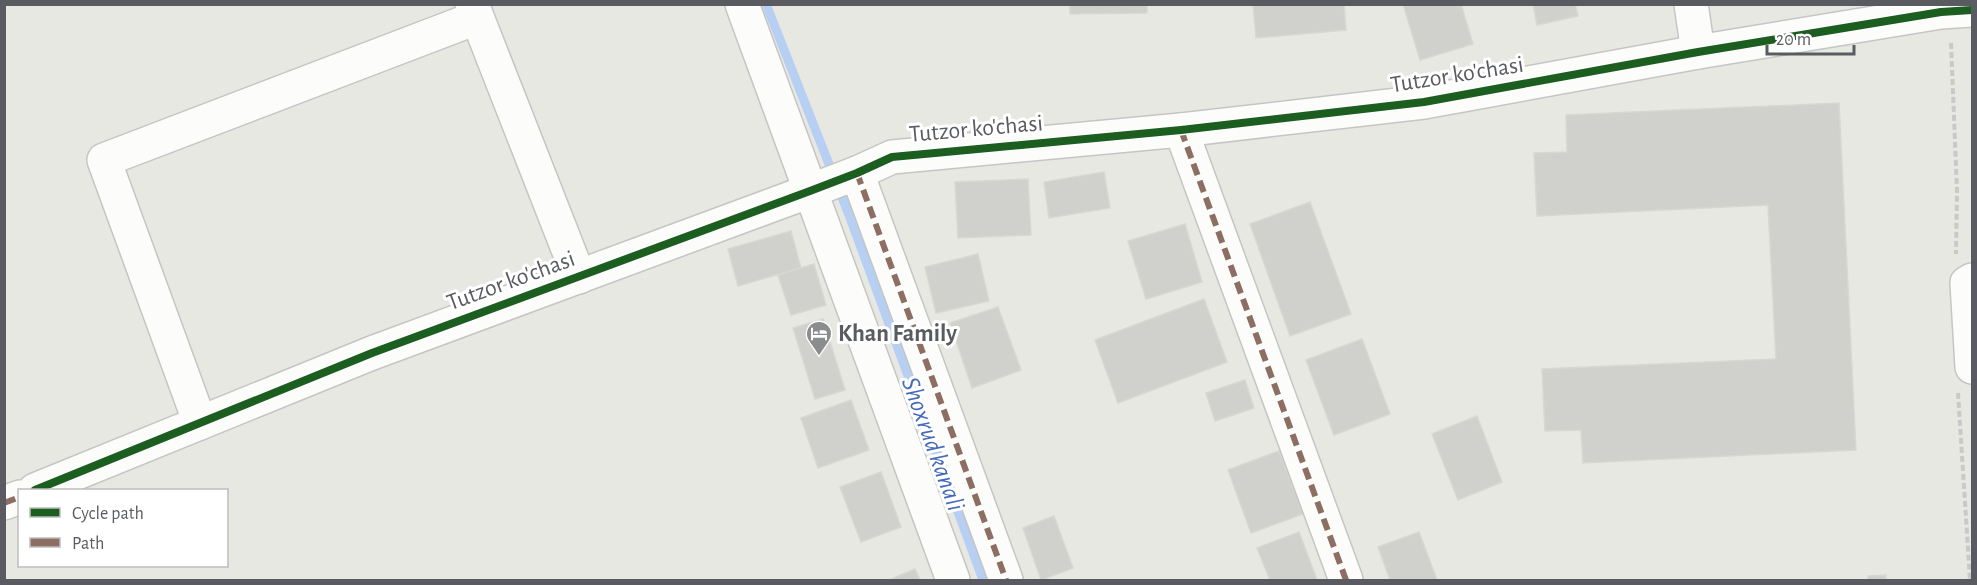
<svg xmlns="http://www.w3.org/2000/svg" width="1977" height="585" font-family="'Alegreya Sans',sans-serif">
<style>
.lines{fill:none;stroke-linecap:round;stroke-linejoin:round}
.stream{stroke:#b6cff2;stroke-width:9}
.building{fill:#d0d0cc;stroke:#d8d7d2;stroke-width:1.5}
.minor-casing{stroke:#c5c5c3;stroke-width:36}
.path{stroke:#c6cac9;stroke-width:4;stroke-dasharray:6 3;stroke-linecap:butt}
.minor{stroke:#fcfcfb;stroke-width:33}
.quiet{stroke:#8d6e63;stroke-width:6;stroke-dasharray:12 6;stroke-linecap:butt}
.cycleway-casing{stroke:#fff;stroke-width:11}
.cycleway{stroke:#1b5e20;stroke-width:8}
.labels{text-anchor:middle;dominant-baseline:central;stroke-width:6;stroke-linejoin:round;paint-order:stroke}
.street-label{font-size:24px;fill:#595b60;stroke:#fff}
.poi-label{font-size:24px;font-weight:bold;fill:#595b60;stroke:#fff;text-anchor:start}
.water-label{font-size:26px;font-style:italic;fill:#466bba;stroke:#fff}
</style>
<rect width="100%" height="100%" fill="#e8e8e3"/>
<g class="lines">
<polyline class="stream" points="766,4 849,215 983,580"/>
</g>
<g class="building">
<polygon points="1070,4 1147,4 1147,13 1070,14"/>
<polygon points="1253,4 1344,4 1346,30 1256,38"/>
<polygon points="1403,4 1461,4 1473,44 1420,60"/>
<polygon points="1533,4 1575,4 1578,16 1537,25"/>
<polygon points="1839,103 1856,450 1583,463 1581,430 1545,431 1542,369 1776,359 1768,205 1537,216 1534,153 1567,152 1566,115"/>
<polygon points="1104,172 1110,208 1049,218 1044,182"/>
<polygon points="1028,179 1031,235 958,238 955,182"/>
<polygon points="1310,202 1351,314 1290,336 1250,224"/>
<polygon points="1185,224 1202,282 1146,299 1128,241"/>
<polygon points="791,231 801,268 738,286 728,249"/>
<polygon points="978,254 989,301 936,313 925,267"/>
<polygon points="814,264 826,305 791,315 778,275"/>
<polygon points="1204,299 1227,362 1118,403 1095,340"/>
<polygon points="998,307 1021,370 972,388 950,323"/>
<polygon points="823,319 845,390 815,399 793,328"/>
<polygon points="1362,339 1390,414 1334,435 1306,360"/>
<polygon points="1245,380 1254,408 1215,421 1206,393"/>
<polygon points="851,400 869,450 818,468 801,418"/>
<polygon points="1477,416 1502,482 1458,500 1432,434"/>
<polygon points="1279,451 1303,514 1251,533 1228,470"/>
<polygon points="881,472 901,527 861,542 840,487"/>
<polygon points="1054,516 1073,568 1041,580 1023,528"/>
<polygon points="1299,532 1317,580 1270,580 1257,548"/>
<polygon points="1419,532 1437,580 1390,580 1378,547"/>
<polygon points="915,569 920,580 889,580"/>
<polygon points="1886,575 1886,580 1868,580 1868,576"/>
</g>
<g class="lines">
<defs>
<g id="minor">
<polyline points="472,4 579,277"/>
<polyline points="742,4 953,580"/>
<polyline points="1691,4 1698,52"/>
<polyline points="1181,130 1346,580"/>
<polyline points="857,173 1006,580"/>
<polyline points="1972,280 1967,283 1972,367"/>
<polyline points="200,423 104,160 476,18"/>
<polyline points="35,490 372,353 810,191 857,173 892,157 1181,130 1424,102 1698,52 1941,12 1972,10"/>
<polyline points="4,503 20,497"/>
</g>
</defs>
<use href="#minor" class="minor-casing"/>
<g class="path">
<polyline points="1951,43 1957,190 1956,254"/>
<polyline points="1958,393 1970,580"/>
</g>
<use href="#minor" class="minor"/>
<g class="quiet">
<polyline points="1181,130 1346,580"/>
<polyline points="857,173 1006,580"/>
<polyline points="4,503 20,497"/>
</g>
<defs>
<polyline id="cycleway" points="35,490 372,353 810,191 857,173 892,157 1181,130 1424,102 1698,52 1941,12 1972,10"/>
</defs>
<use href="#cycleway" class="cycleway-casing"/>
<use href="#cycleway" class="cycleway"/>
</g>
<defs>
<symbol id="hotel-pin" viewBox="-11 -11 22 30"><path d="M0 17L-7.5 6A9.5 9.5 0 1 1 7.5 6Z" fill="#8b8c8e" stroke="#fff"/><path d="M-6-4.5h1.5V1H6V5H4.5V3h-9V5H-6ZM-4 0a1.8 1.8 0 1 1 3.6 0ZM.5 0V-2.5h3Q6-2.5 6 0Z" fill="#fff"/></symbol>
</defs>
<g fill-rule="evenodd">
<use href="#hotel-pin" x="804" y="319" width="30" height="40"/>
</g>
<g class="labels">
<g class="street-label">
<text transform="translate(1457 75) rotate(-9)">Tutzor ko'chasi</text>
<text transform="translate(976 129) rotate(-5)">Tutzor ko'chasi</text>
<text transform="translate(511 281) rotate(-20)">Tutzor ko'chasi</text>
</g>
<g class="poi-label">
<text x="838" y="334">Khan Family</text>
</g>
<g class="water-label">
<text transform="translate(933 444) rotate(70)">Shoxrud kanali</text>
</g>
</g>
<rect width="1977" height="585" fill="none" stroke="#595b60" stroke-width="12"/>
<rect x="18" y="489" width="210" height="78" fill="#ffffff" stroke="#bdbdbf" stroke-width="1.5"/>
<rect x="30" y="508" width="30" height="9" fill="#1b5e20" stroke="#bdbdbf" stroke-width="1.5"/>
<text x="72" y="519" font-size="18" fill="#595b60">Cycle path</text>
<rect x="30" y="538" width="30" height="9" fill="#8d6e63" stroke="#bdbdbf" stroke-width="1.5"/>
<text x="72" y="549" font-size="18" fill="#595b60">Path</text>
<path d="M1767 45v9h87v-9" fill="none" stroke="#595b60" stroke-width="3"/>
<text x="1776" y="45" font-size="18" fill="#595b60" stroke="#ffffff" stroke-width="4.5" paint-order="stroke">20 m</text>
</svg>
